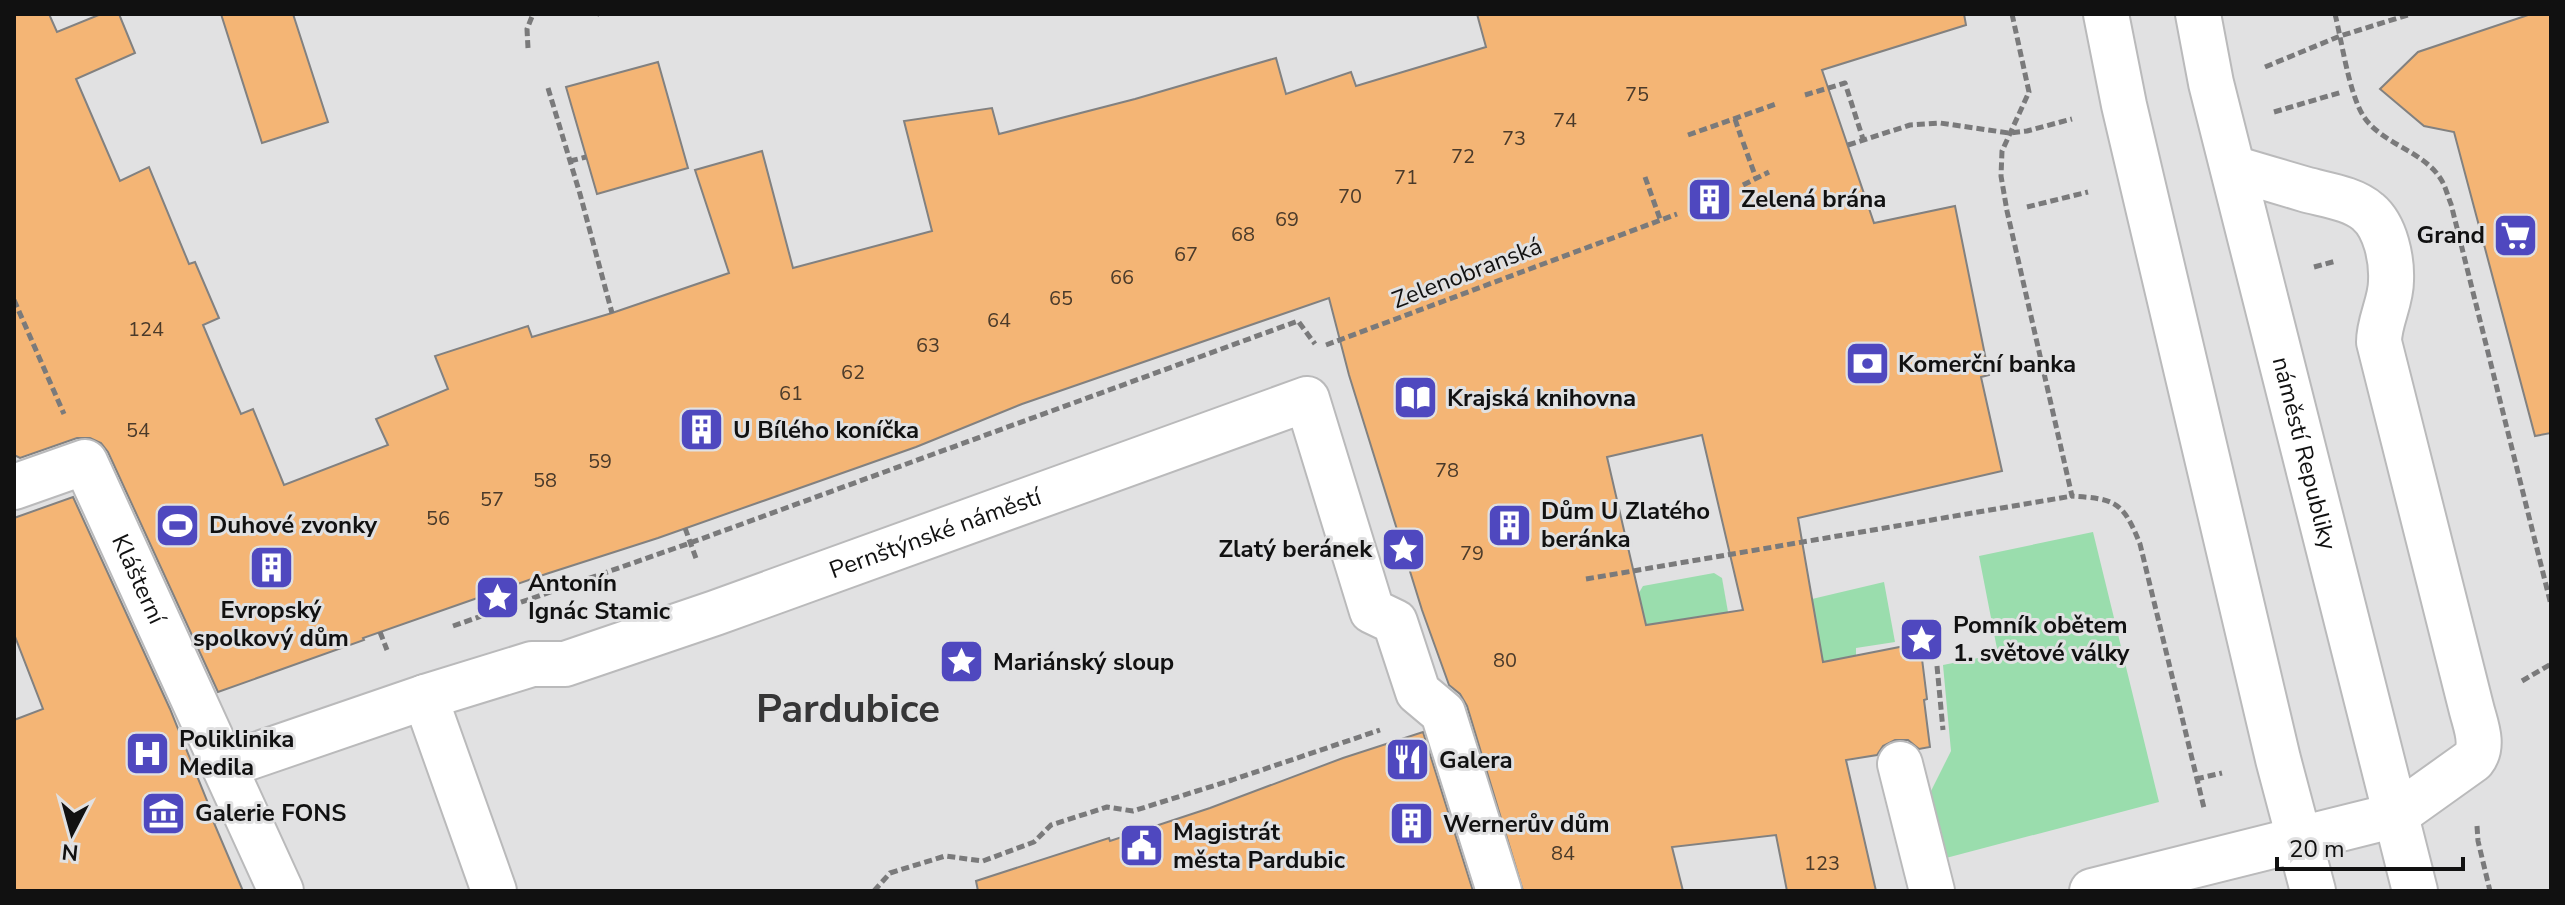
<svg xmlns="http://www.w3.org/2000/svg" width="2565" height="905" font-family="'Nunito Sans',sans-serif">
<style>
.green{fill:#9addad}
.building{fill:#f4b575;stroke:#828180;stroke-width:2;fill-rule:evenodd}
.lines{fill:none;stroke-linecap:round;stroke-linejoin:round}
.minor-casing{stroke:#bababb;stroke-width:48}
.path{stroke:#7a7a7b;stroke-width:5;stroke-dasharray:8 4;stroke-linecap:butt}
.minor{stroke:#fff;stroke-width:44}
.labels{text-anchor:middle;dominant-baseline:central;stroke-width:6;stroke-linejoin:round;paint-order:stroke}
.number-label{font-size:20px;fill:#4a3a2a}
.poi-label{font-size:24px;font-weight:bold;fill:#111;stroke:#e1e1e2;text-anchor:start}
.street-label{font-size:24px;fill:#111;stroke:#e1e1e2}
.town-label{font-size:40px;font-weight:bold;fill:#363637;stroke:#e1e1e2}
</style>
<rect width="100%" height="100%" fill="#e1e1e2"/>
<g class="green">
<polygon points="2093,532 2159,802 1946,858 1931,791 1951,751 1943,665 1998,654 1979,556"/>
<polygon points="1714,573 1722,578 1728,612 1643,625 1637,596 1643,586"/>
<polygon points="1884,582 1895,642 1856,648 1856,655 1822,662 1812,599"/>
</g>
<g class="building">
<path d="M14,14H49L57,32L101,14H119L135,53L76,79L120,181L149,167L189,264L195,262L219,318L203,325L222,370L241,414L253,409L284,485L388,445L376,419L448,389L435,356L528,326L532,337L612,313L729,273L695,170L762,151L793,268L932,231L904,121L992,108L999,134L1135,99L1276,58L1286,94L1351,72L1356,86L1486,47L1477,14H1964L1966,25L1822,70L1874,223L1955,206L1989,375L1981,377L2002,471L1798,518L1823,662L1920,643L1927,699L1924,700L1930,747L1919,749L1908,740H1895L1883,746L1877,755L1846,760L1876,891H1787L1776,835L1672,847L1683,891H1523L1467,706L1460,694L1449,685L1422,610L1349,375L1329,298L1022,404L916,447L658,538L546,574L363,638L364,640L218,692L108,452L101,443L90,438H77L20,458L14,455ZM1702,435L1743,610L1646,625L1607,457Z"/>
<polygon points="221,14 293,14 328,122 262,143"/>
<polygon points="2531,14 2551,14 2551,433 2535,436 2454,132 2424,126 2380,89 2418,52"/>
<polygon points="658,62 688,168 597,194 566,87"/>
<polygon points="73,497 170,709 216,823 214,823 243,891 14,891 14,720 43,709 14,634 14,518"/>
<polygon points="1423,732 1473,891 978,891 976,881 1109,838 1110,841 1210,808 1343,758"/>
</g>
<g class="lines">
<defs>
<g id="minor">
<polyline points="2106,14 2124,105 2278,759 2313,891"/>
<path id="s1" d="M2198,14L2211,83L2415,891"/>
<path id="s2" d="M14,487L85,462L281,891"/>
<polyline points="425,697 494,891"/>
<polyline points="1900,764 1932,891"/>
<path id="s3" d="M224,766L425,697L532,664H565L715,613L1307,399L1372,611L1395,622L1418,692L1443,713L1499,891"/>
<path d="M2092,891L2396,815L2473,760C2485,745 2475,724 2471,707L2379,342C2379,321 2391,302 2391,281C2392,260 2386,227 2368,212C2352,198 2325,195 2304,189C2280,182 2257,175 2233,168"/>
</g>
</defs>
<use href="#minor" class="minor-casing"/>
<g class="path">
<polyline points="599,14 600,15"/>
<path d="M2012,14L2029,92L2002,151L2001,176L2007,211L2072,496C2115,499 2123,501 2140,544L2204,808"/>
<path d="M2335,14C2342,42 2349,94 2364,117C2383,145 2425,151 2442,181C2446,188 2448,197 2451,204L2551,605"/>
<polyline points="528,48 527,29 533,14"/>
<polyline points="2265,67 2340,36 2411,14"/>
<polyline points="548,88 580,194 612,313"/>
<polyline points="1805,95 1845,83 1863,139"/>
<polyline points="2274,112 2342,92"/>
<polyline points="1735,119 1741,137"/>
<polyline points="1688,135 1776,104"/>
<polyline points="1743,142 1756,178"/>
<polyline points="1848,145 1910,125 1940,123 2009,133 2027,131 2072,119"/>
<polyline points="570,161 586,157"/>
<polyline points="1645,177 1660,219"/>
<polyline points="1743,185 1769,172"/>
<polyline points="2027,207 2088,192"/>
<polyline points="2314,267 2336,261"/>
<polyline points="14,300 64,414"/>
<polyline points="1326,345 1677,214"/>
<polyline points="685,528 697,561"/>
<polyline points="1586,579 2072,496"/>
<polyline points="453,626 690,543 1298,321 1315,344"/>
<polyline points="380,632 387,650"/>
<polyline points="1937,666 1943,730"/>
<polyline points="2522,681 2551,664"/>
<polyline points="2196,779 2222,773"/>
<polyline points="2477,826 2478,841 2490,891"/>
<polyline points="874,891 890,873 945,856 983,861 1034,842 1051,825 1107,807 1133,811 1232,780 1380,730"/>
</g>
<use href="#minor" class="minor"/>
</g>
<defs>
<symbol id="building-square" viewBox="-11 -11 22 22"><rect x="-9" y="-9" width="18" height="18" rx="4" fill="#4f48bf" stroke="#e1e1e2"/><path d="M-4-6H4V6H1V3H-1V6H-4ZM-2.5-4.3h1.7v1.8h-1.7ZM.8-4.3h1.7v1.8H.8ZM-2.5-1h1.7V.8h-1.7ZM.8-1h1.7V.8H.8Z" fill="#fff"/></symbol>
<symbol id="supermarket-square" viewBox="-11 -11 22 22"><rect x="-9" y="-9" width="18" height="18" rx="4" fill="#4f48bf" stroke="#e1e1e2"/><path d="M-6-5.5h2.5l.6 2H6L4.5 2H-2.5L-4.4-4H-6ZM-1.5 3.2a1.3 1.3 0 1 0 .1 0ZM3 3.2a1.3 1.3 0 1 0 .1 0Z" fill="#fff"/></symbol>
<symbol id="bank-square" viewBox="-11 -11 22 22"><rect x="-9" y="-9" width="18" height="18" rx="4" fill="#4f48bf" stroke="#e1e1e2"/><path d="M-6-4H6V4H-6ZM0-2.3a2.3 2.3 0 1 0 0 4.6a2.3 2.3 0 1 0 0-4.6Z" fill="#fff"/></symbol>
<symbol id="library-square" viewBox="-11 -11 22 22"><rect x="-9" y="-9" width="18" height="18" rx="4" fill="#4f48bf" stroke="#e1e1e2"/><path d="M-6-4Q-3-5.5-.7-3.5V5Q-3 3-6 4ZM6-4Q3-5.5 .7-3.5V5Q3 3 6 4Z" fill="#fff"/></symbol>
<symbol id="stadium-square" viewBox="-11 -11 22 22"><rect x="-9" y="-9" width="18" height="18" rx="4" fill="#4f48bf" stroke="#e1e1e2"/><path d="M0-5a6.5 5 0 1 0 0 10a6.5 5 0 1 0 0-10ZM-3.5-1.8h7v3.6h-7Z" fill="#fff"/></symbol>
<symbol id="sight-square" viewBox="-11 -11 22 22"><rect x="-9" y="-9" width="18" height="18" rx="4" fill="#4f48bf" stroke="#e1e1e2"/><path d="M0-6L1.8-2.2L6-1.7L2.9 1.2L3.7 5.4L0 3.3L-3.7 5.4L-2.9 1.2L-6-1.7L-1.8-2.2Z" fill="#fff"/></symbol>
<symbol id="hospital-square" viewBox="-11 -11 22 22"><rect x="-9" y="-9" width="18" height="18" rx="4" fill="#4f48bf" stroke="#e1e1e2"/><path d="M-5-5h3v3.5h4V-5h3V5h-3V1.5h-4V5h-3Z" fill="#fff"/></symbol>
<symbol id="restaurant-square" viewBox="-11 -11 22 22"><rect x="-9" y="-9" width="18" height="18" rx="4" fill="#4f48bf" stroke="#e1e1e2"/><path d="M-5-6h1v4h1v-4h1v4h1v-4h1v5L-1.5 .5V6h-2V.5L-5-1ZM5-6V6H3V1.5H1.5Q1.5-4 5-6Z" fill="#fff"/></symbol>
<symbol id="museum-square" viewBox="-11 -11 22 22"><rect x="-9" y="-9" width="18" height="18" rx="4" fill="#4f48bf" stroke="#e1e1e2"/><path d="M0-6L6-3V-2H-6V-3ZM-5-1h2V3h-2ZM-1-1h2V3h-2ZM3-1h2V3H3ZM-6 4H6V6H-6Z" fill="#fff"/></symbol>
<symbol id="civic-square" viewBox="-11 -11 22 22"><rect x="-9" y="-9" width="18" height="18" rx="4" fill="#4f48bf" stroke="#e1e1e2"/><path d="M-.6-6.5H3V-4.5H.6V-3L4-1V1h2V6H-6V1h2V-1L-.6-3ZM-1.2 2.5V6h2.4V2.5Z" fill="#fff"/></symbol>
</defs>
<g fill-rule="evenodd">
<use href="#building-square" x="1684" y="174" width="51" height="51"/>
<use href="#supermarket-square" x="2490" y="210" width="51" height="51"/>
<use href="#bank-square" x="1842" y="338" width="51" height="51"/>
<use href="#library-square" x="1390" y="372" width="51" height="51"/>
<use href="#building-square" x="676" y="404" width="51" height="51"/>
<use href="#stadium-square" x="152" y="500" width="51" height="51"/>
<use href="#building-square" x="1484" y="500" width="51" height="51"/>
<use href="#sight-square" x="1378" y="524" width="51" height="51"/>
<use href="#building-square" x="246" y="542" width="51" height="51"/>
<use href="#sight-square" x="472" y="572" width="51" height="51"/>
<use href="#sight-square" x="1896" y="614" width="51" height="51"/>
<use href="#sight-square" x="936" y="636" width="51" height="51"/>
<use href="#hospital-square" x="122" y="728" width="51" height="51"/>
<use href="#restaurant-square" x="1382" y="734" width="51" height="51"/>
<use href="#museum-square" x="138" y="788" width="51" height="51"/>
<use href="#building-square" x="1386" y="798" width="51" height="51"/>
<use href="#civic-square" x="1116" y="820" width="51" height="51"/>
</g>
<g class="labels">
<g class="number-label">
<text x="1637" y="94">75</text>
<text x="1565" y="120">74</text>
<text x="1514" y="138">73</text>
<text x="1463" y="156">72</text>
<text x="1406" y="177">71</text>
<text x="1350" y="196">70</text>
<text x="1287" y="219">69</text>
<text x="1243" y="234">68</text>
<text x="1186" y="254">67</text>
<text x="1122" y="277">66</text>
<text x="1061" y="298">65</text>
<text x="999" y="320">64</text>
<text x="146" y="329">124</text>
<text x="928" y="345">63</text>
<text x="853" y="372">62</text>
<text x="791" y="393">61</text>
<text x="138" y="430">54</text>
<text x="600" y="461">59</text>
<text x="1447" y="470">78</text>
<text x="545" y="480">58</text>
<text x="492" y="499">57</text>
<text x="438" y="518">56</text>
<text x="1472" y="553">79</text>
<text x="1505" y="660">80</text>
<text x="1563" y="853">84</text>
<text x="1822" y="863">123</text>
</g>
<g class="poi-label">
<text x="1741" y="199">Zelená brána</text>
<text x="2485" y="235" text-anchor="end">Grand</text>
<text x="1898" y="364">Komerční banka</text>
<text x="1447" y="398">Krajská knihovna</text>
<text x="733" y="430">U Bílého koníčka</text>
<text x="1541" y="511">Dům U Zlatého<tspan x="1541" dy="28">beránka</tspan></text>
<text x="209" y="525">Duhové zvonky</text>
<text x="1372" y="549" text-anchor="end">Zlatý beránek</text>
<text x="528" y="583">Antonín<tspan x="528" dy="28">Ignác Stamic</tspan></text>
<text x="271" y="610" text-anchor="middle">Evropský<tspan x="271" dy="28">spolkový dům</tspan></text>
<text x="1953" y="625">Pomník obětem<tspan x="1953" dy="28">1. světové války</tspan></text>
<text x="993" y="662">Mariánský sloup</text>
<text x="179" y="739">Poliklinika<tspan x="179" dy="28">Medila</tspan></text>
<text x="1439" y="760">Galera</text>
<text x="195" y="813">Galerie FONS</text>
<text x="1443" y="824">Wernerův dům</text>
<text x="1173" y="832">Magistrát<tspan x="1173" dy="28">města Pardubic</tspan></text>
</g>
<g class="street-label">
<text transform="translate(1467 273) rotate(-21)">Zelenobranská</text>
<text stroke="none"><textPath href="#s1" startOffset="452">náměstí Republiky</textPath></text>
<text stroke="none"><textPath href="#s3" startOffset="750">Pernštýnské náměstí</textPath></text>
<text stroke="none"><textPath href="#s2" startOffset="204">Klášterní</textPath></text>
</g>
<g class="town-label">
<text x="848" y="709">Pardubice</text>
</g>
</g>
<rect width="2565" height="905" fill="none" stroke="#111111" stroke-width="32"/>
<g transform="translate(72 833) rotate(186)" stroke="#e1e1e2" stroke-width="6" paint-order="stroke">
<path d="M0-6L14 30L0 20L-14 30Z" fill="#111111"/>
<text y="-12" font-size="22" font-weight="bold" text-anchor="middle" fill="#111111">N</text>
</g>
<path d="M2277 857v12h186v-12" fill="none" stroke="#111111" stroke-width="4"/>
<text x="2289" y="857" font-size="24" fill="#111111" stroke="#e1e1e2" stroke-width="6" paint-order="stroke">20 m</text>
</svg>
